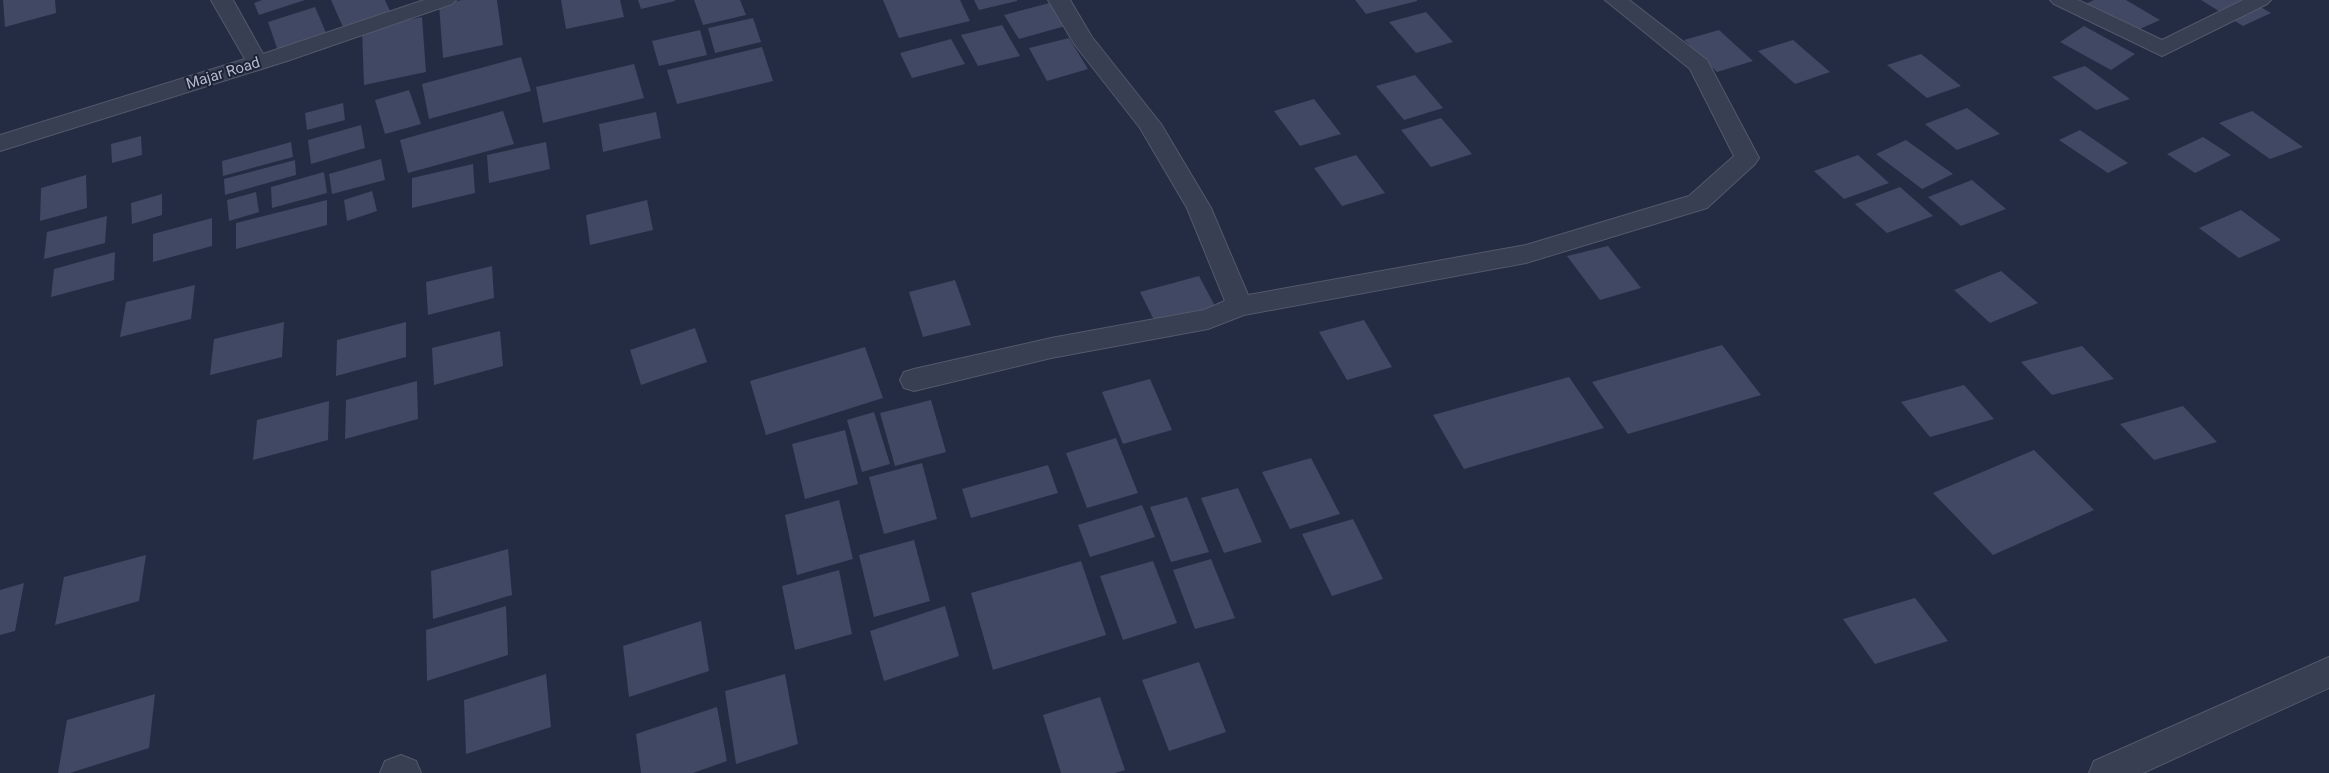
<svg xmlns="http://www.w3.org/2000/svg" width="2329" height="773" font-family="Roboto,sans-serif">
<style>
.building{fill:#404863}
.lines{fill:none;stroke-linecap:round;stroke-linejoin:round}
.minor-casing{stroke:#53596c;stroke-width:2}
.minor{fill:#383f52;fill-rule:evenodd}
.labels{text-anchor:middle;dominant-baseline:central;stroke-width:4;stroke-linejoin:round;paint-order:stroke}
.street-label{font-size:15px;fill:#b5bacc;stroke:#1d2337}
</style>
<rect width="100%" height="100%" fill="#232c42"/>
<g class="building">
<polygon points="3,0 55,0 56,13 5,27"/>
<polygon points="262,0 305,0 259,15 254,3"/>
<polygon points="331,0 385,0 390,11 343,27"/>
<polygon points="462,0 497,0 503,45 443,58 439,5"/>
<polygon points="561,0 620,0 624,17 566,29"/>
<polygon points="638,0 675,0 675,1 641,9"/>
<polygon points="694,0 740,0 746,15 703,25"/>
<polygon points="883,0 960,0 970,21 899,38"/>
<polygon points="974,0 1017,0 1017,1 979,10"/>
<polygon points="1355,0 1417,0 1417,1 1366,14"/>
<polygon points="2094,0 2126,0 2160,20 2131,33 2085,4"/>
<polygon points="2201,0 2248,0 2271,13 2243,26"/>
<polygon points="1053,2 1069,25 1019,39 1004,15"/>
<polygon points="315,7 327,35 278,51 268,22"/>
<polygon points="1426,12 1453,42 1416,53 1389,22"/>
<polygon points="422,17 426,72 364,85 362,30"/>
<polygon points="753,18 761,42 715,53 708,28"/>
<polygon points="1002,25 1020,56 978,66 961,35"/>
<polygon points="2084,26 2135,54 2111,70 2060,42"/>
<polygon points="700,30 707,55 659,66 652,41"/>
<polygon points="1719,30 1753,61 1717,72 1684,40"/>
<polygon points="1069,38 1088,69 1047,81 1029,48"/>
<polygon points="951,39 965,64 912,78 900,53"/>
<polygon points="1793,40 1830,72 1795,84 1758,51"/>
<polygon points="762,47 773,81 677,104 667,70"/>
<polygon points="1921,54 1961,86 1927,98 1887,65"/>
<polygon points="521,57 531,91 429,119 422,84"/>
<polygon points="634,64 644,98 543,123 536,87"/>
<polygon points="2085,66 2130,99 2096,110 2052,77"/>
<polygon points="1415,75 1443,108 1404,120 1376,86"/>
<polygon points="409,90 421,124 385,134 375,100"/>
<polygon points="1314,99 1341,134 1300,146 1274,111"/>
<polygon points="343,103 345,120 307,130 305,113"/>
<polygon points="1967,108 2000,134 1957,150 1925,124"/>
<polygon points="503,111 514,144 408,173 400,140"/>
<polygon points="2252,111 2303,147 2270,159 2219,123"/>
<polygon points="656,112 661,138 603,152 599,124"/>
<polygon points="1441,118 1472,154 1431,167 1401,130"/>
<polygon points="361,125 365,148 311,164 308,140"/>
<polygon points="2080,130 2128,163 2108,173 2059,140"/>
<polygon points="141,136 142,155 112,163 111,144"/>
<polygon points="2203,137 2231,155 2195,173 2167,154"/>
<polygon points="1906,140 1953,174 1922,189 1876,154"/>
<polygon points="291,142 293,157 223,176 222,161"/>
<polygon points="546,142 550,169 489,183 487,155"/>
<polygon points="1356,155 1385,193 1342,206 1314,168"/>
<polygon points="1858,155 1889,183 1844,199 1814,171"/>
<polygon points="381,159 385,180 332,194 329,174"/>
<polygon points="295,160 296,175 225,195 224,179"/>
<polygon points="473,164 475,193 412,208 412,178"/>
<polygon points="324,172 327,193 272,208 271,187"/>
<polygon points="86,175 87,208 40,221 41,188"/>
<polygon points="1972,180 2006,209 1961,226 1928,197"/>
<polygon points="1900,187 1933,216 1887,233 1855,204"/>
<polygon points="372,191 377,211 347,221 344,200"/>
<polygon points="256,192 259,212 229,221 227,200"/>
<polygon points="162,194 162,215 132,224 131,203"/>
<polygon points="327,200 327,225 236,249 236,223"/>
<polygon points="647,200 653,230 590,245 586,215"/>
<polygon points="2241,210 2281,240 2239,258 2199,228"/>
<polygon points="107,216 105,243 44,259 47,232"/>
<polygon points="212,218 212,246 153,262 153,234"/>
<polygon points="1608,246 1641,288 1600,300 1567,256"/>
<polygon points="115,252 114,280 51,297 54,269"/>
<polygon points="492,266 494,298 428,315 426,282"/>
<polygon points="2001,271 2038,303 1990,323 1954,290"/>
<polygon points="1199,276 1216,308 1157,326 1140,292"/>
<polygon points="955,280 971,325 923,337 909,292"/>
<polygon points="195,285 191,319 120,337 126,302"/>
<polygon points="1364,320 1392,367 1347,380 1319,332"/>
<polygon points="284,322 282,357 210,375 214,339"/>
<polygon points="406,322 406,357 336,376 337,340"/>
<polygon points="695,328 707,362 641,385 630,350"/>
<polygon points="500,331 503,366 434,385 432,348"/>
<polygon points="1722,345 1761,395 1628,434 1592,382"/>
<polygon points="2082,346 2114,379 2052,395 2021,362"/>
<polygon points="865,347 883,398 766,435 750,381"/>
<polygon points="1569,377 1604,428 1464,469 1433,415"/>
<polygon points="1150,379 1172,430 1123,444 1102,392"/>
<polygon points="417,381 418,419 345,439 346,400"/>
<polygon points="1964,385 1994,419 1930,437 1901,402"/>
<polygon points="931,400 946,452 895,466 880,413"/>
<polygon points="329,401 328,440 253,460 257,420"/>
<polygon points="2183,406 2217,442 2154,460 2120,424"/>
<polygon points="874,412 890,464 862,472 847,420"/>
<polygon points="845,430 858,484 805,499 792,444"/>
<polygon points="1116,438 1138,493 1087,508 1066,453"/>
<polygon points="2034,450 2094,510 1993,555 1933,493"/>
<polygon points="1311,458 1340,514 1290,529 1262,472"/>
<polygon points="922,463 937,519 884,534 869,477"/>
<polygon points="1048,465 1058,493 971,518 962,489"/>
<polygon points="1238,488 1262,542 1224,553 1201,498"/>
<polygon points="1187,497 1209,552 1171,562 1150,507"/>
<polygon points="839,500 853,559 797,575 785,515"/>
<polygon points="1142,505 1155,537 1090,557 1078,525"/>
<polygon points="1353,519 1383,579 1332,596 1302,534"/>
<polygon points="914,540 930,601 874,617 859,555"/>
<polygon points="508,549 512,595 433,619 431,571"/>
<polygon points="146,555 139,601 55,625 64,577"/>
<polygon points="1211,559 1235,618 1195,629 1173,570"/>
<polygon points="1081,561 1106,635 993,670 971,593"/>
<polygon points="1153,561 1177,623 1123,640 1100,576"/>
<polygon points="839,570 852,634 795,650 782,586"/>
<polygon points="24,583 15,631 0,635 0,590"/>
<polygon points="1915,598 1948,641 1875,664 1843,619"/>
<polygon points="506,606 508,655 427,681 426,630"/>
<polygon points="945,606 959,656 884,681 870,631"/>
<polygon points="701,621 709,671 629,697 623,646"/>
<polygon points="1199,662 1226,732 1169,751 1142,680"/>
<polygon points="546,674 551,727 466,754 464,700"/>
<polygon points="785,674 798,744 736,764 725,691"/>
<polygon points="155,694 149,748 70,773 58,773 67,720"/>
<polygon points="1100,697 1125,770 1115,773 1061,773 1043,715"/>
<polygon points="717,707 727,761 693,773 641,773 636,734"/>
</g>
<g class="lines">
<defs>
<g id="minor">
<polygon points="211,0 233,0 263,54 424,0 456,0 452,4 287,61 0,151 0,135 245,59"/>
<polygon points="1048,0 1070,0 1092,37 1161,124 1211,208 1248,295 1526,245 1689,196 1734,156 1690,69 1605,0 1629,0 1707,60 1759,158 1755,164 1707,208 1526,263 1244,315 1208,329 1051,358 914,391 904,388 900,380 904,372 914,369 1051,338 1204,310 1225,301 1187,208 1140,128 1075,45"/>
<polygon points="2050,0 2078,0 2162,40 2243,0 2271,0 2267,4 2162,56 2054,4"/>
<polygon points="2329,657 2329,688 2143,773 2089,773 2094,761"/>
<polygon points="401,755 416,761 421,773 380,773 385,761"/>
</g>
</defs>
<use href="#minor" class="minor-casing"/>
<use href="#minor" class="minor"/>
</g>
<g class="labels">
<g class="street-label">
<text transform="translate(223 73) rotate(-17)">Majar Road</text>
</g>
</g>
</svg>
